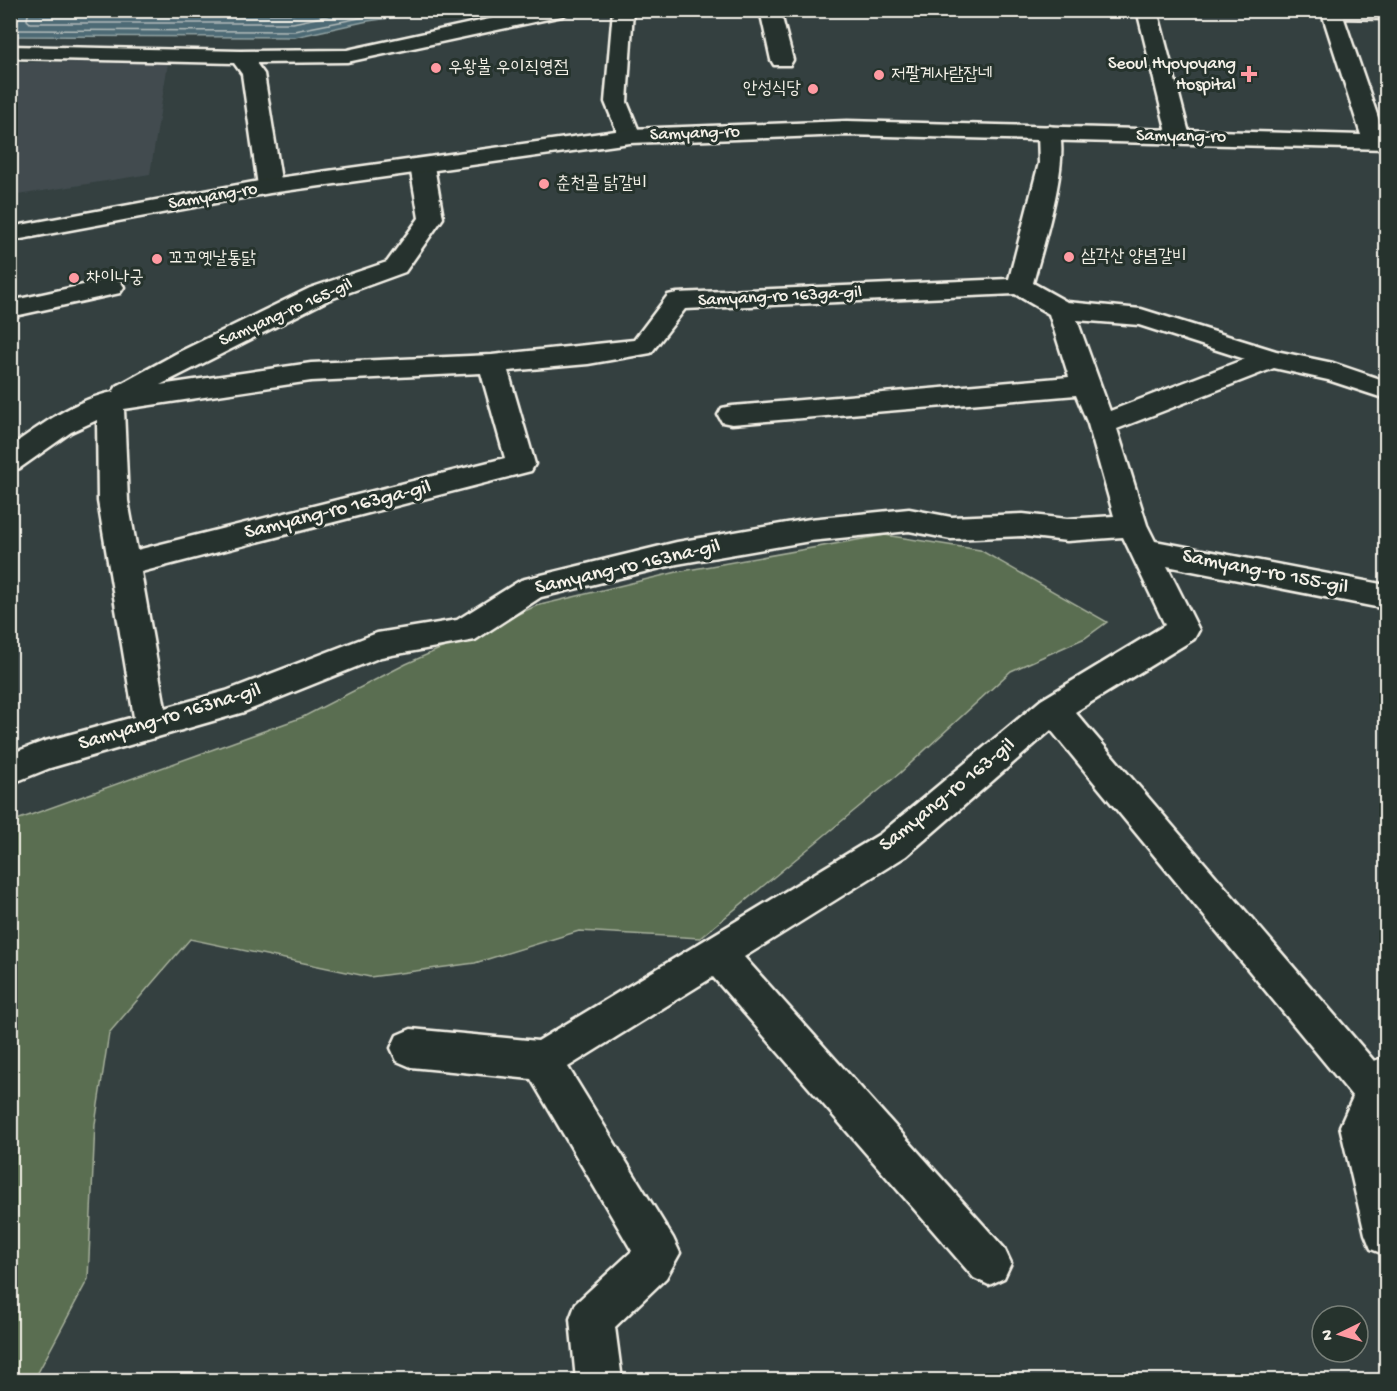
<svg xmlns="http://www.w3.org/2000/svg" width="1397" height="1391" font-family="'Gochi Hand','Poor Story',sans-serif">
<style>
.built{fill:#424c50}
.green{fill:#5a6e51;stroke:#a7b09c;stroke-width:1.5}
.water{fill:#4e6b74;stroke:#90a1a2;stroke-width:1.5}
.lines{fill:none;stroke-linecap:round;stroke-linejoin:round}
.shore{stroke:#b2bbba;stroke-width:1.5}
.minor-casing{stroke:#f4f1e8;stroke-width:5}
.major-casing{stroke:#f4f1e8;stroke-width:5}
.minor{fill:#26332d;fill-rule:evenodd}
.major{fill:#26332d;fill-rule:evenodd}
.poi-dot{fill:#ff9aa2;stroke:#26332d;stroke-width:2}
.labels{text-anchor:middle;dominant-baseline:central;stroke-width:6;stroke-linejoin:round;paint-order:stroke}
.far-poi-label{font-size:18px;fill:#f4f1e8;stroke:#26332d;text-anchor:start}
.far-street-label{font-size:18px;fill:#f4f1e8;stroke:#26332d}
.street-label{font-size:21px;fill:#f4f1e8;stroke:#26332d}
</style>
<rect width="100%" height="100%" fill="#344040"/>
<filter id="ink" filterUnits="userSpaceOnUse"><feTurbulence type="fractalNoise" baseFrequency=".0167" numOctaves="2"/><feDisplacementMap in="SourceGraphic" scale="12" xChannelSelector="R" yChannelSelector="G"/><feConvolveMatrix kernelMatrix="1 2 1 2 8 2 1 2 1" color-interpolation-filters="sRGB"/></filter>
<g filter="url(#ink)">
<polygon class="built" points="11,62 168,63 150,174 11,196"/>
<polygon class="green" points="885,535 980,550 1107,622 1085,638 1011,671 900,773 700,938 579,931 475,963 370,977 190,939 109,1033 95,1124 88,1279 34,1380 11,1380 11,822 303,717 406,664 536,606 677,572"/>
<polygon class="water" points="285,10 440,11 368,21 295,37 11,36 11,14 260,13"/>
<g class="lines">
<g class="shore">
<polyline points="29,10 27,20 30,23 293,23 355,10"/>
<polyline points="38,10 41,14 292,14 311,10"/>
<polyline points="10,30 294,31 400,10"/>
</g>
<defs>
<g id="minor">
<polygon points="531,10 572,10 562,16 347,62 256,63 264,74 282,186 278,191 262,191 258,186 242,74 234,63 10,58 10,46 240,51 347,50"/>
<polygon points="613,10 633,10 627,102 641,136 638,141 622,141 619,136 605,102"/>
<polygon points="760,10 780,10 793,60 790,65 774,65 771,60"/>
<polygon points="1137,10 1157,10 1190,137 1187,142 1171,142 1168,137"/>
<polygon points="1323,10 1386,10 1386,19 1332,18 1325,16"/>
<path d="M1049,126L1057,128C1073,152 1041,253 1033,283L1067,302L1141,309L1276,351L1333,363L1386,381V399L1328,380L1274,368L1117,429L1147,525L1155,541L1386,585V609L1167,566L1199,630L1194,639L1075,712L1374,1061L1386,1057V1117L1381,1128L1386,1150V1255L1371,1249L1365,1234L1340,1126L1353,1097L1051,730L906,856L744,957L1004,1248L1011,1263L1004,1278L989,1285L974,1278L713,977L568,1067L673,1238L680,1253L666,1278L615,1327L622,1380H576L570,1319L576,1303L632,1251L531,1079L411,1067L397,1061L391,1048L397,1035L411,1029L538,1041L880,834L1041,700L1165,625L1123,537L1067,541L1023,536L951,539L909,531L810,541L677,564L541,597L475,640L381,657L244,712L50,768L10,784V754L42,742L134,717L98,501L97,420L71,432L20,468L10,471V447C41,425 76,399 113,392L117,386L179,352L310,288L387,262L419,218L410,166L414,161H430L434,166L443,218L405,272L328,300L160,385L311,363L492,355L634,340L668,295L677,293L1009,279L1039,163L1038,133L1041,128ZM1015,294L1049,314L1069,377L732,406L722,408L718,415L722,422L732,424L1076,395L1088,424L1114,516L1067,519L1023,514L951,517L909,509L810,519L677,542L521,580L457,620L377,633L226,691L165,708L141,572L531,471L535,464L508,371L588,364L651,353L685,309ZM1077,320L1139,325L1245,359L1110,411ZM481,373L505,458L137,550L128,501L124,409L311,381Z"/>
<polygon points="111,279 120,281 124,287 120,293 10,317 10,301"/>
</g>
<polygon id="major" points="1321,10 1341,10 1384,135 1386,135 1386,149 847,135 630,143 270,193 10,241 10,227 270,179 630,129 847,121 1361,135"/>
</defs>
<use href="#minor" class="minor-casing"/>
<use href="#major" class="major-casing"/>
<use href="#minor" class="minor"/>
<use href="#major" class="major"/>
</g>
</g>
<g class="poi-dot">
<circle cx="436" cy="68" r="6"/>
<path d="M1246 65h6v6h6v6h-6v6h-6v-6h-6v-6h6z"/>
<circle cx="879" cy="75" r="6"/>
<circle cx="813" cy="89" r="6"/>
<circle cx="544" cy="184" r="6"/>
<circle cx="1069" cy="257" r="6"/>
<circle cx="157" cy="259" r="6"/>
<circle cx="74" cy="278" r="6"/>
</g>
<g class="labels">
<g class="far-poi-label">
<text x="1236" y="64" text-anchor="end">Seoul Hyoyoyang<tspan x="1236" dy="21">Hospital</tspan></text>
<text x="448" y="68">우왕불 우이직영점</text>
<text x="891" y="75">저팔계사람잡네</text>
<text x="801" y="89" text-anchor="end">안성식당</text>
<text x="556" y="184">춘천골 닭갈비</text>
<text x="1081" y="257">삼각산 양념갈비</text>
<text x="169" y="259">꼬꼬옛날통닭</text>
<text x="86" y="278">차이나궁</text>
</g>
<g class="far-street-label">
<text transform="translate(695 134) rotate(-2)">Samyang-ro</text>
<text transform="translate(1181 137) rotate(1)">Samyang-ro</text>
<text transform="translate(213 197) rotate(-10)">Samyang-ro</text>
<text transform="translate(780 297) rotate(-3)">Samyang-ro 163ga-gil</text>
<text transform="translate(286 313) rotate(-24)">Samyang-ro 165-gil</text>
</g>
<g class="street-label">
<text transform="translate(338 511) rotate(-14)">Samyang-ro 163ga-gil</text>
<text transform="translate(628 568) rotate(-13)">Samyang-ro 163na-gil</text>
<text transform="translate(1265 573) rotate(11)">Samyang-ro 155-gil</text>
<text transform="translate(170 718) rotate(-17)">Samyang-ro 163na-gil</text>
<text transform="translate(948 796) rotate(-39)">Samyang-ro 163-gil</text>
</g>
</g>
<rect width="1397" height="1391" fill="none" stroke="#26332d" stroke-width="36"/>
<rect x="18" y="18" width="1361" height="1355" fill="none" stroke="#f4f1e8" stroke-width="2" filter="url(#ink)"/>
<g transform="translate(1340 1334) rotate(265)"><circle r="28" fill="#26332d" stroke="#787f78" stroke-width="1.5"/>
<path d="M0-4.5L10 22L0 15L-10 22Z" fill="#ff9aa2"/>
<text y="-9" font-size="16" font-weight="bold" text-anchor="middle" fill="#f4f1e8">N</text>
</g>
</svg>
